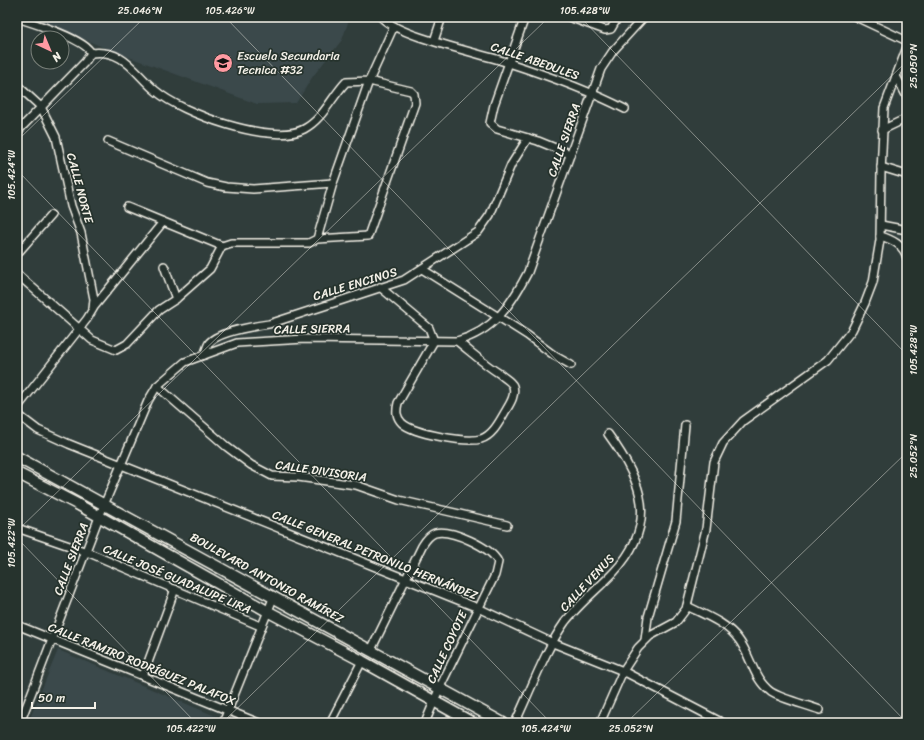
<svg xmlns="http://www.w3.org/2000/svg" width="924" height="740" font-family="Sriracha,sans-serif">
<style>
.built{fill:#3b494c}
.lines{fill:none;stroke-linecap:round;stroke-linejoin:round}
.street-casing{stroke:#f4f1e8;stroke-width:10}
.secondary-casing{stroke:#f4f1e8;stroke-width:13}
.street{stroke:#26332d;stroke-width:7}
.secondary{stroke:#26332d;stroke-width:10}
.ticks{fill:none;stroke:#f4f1e8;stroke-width:1;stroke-opacity:0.45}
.labels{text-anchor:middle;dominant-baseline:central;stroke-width:3.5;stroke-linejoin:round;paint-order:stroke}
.poi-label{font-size:12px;fill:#f4f1e8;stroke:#26332d;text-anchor:start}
.street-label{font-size:12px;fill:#f4f1e8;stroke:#26332d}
.neatline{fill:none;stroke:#f4f1e8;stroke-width:1.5}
.ticks-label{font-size:10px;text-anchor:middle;fill:#f4f1e8}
</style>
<rect width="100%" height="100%" fill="#303d3b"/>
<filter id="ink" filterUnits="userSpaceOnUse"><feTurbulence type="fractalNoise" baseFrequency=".025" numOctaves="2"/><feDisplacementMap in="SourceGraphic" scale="8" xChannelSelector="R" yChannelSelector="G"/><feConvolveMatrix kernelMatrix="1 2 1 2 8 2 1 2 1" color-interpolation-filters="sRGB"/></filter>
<g filter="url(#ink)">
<g class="built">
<polygon points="31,17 350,17 342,40 313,76 296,103 257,104 110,50"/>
<polygon points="58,650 220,718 218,723 28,723"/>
</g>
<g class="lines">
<defs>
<g id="street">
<path d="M381,17C399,37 480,53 509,63C549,76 588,90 625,109"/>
<polyline points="525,17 494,105 490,123 497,129 538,141 570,154"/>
<polyline points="569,17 605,30 611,29 618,17"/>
<polyline points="856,17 907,41"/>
<path d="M17,18C33,23 85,39 91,53"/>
<polyline points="434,41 442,17"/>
<path d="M91,53C125,49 134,73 156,91C181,113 272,146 304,129C323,119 331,98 346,82L369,81L394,26"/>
<polyline points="896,76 907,97"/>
<polyline points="17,85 41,107 56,137 71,206 81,233 94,299 93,309 87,319 17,408"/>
<polyline points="882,130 907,118"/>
<polyline points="17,132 85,62 91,53"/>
<polyline points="108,141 207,183 226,187 253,189 333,183"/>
<polyline points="881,167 907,175"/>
<polyline points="127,207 222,246"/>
<polyline points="881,225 907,230"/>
<path d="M880,236C892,239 904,246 907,258"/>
<polyline points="17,254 51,215"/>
<polyline points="164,266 176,299"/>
<polyline points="422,269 527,335 555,356 571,365"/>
<polyline points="17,274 92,340 116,350 127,344 159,310 176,299 210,269 222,246 231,243 309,243 317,239 368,236 415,103 414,94 411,91 369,81 333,183 317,239"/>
<path d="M380,287L429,328L434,341L398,403C396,411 396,417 402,423C414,434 466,443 481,439C493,435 499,422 505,412C509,405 516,396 513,386C511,381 504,378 500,374C484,364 471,352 457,341"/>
<polyline points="94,307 163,222"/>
<path d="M204,355C206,351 207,346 209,343C219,331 255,326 269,324L404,280L478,232L490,215L511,165L528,138"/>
<polyline points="157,386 227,447 251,465 272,476 298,477 356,485 399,500 507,525"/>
<polyline points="17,414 38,430 69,444 478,608 553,643 623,671 723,723"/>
<polyline points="17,528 87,552 260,626"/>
<path d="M687,606C705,615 727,623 739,640C751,656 753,679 771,692C782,699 807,705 820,710"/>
<polyline points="17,625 259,723"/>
<polyline points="645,640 648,617 676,521 685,425"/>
<path d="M371,650L422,546C425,541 429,535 435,533C451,529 491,547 498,562L495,575L440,687L425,723"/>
<polyline points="143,676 175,589"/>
<path d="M20,723L99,517L148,401L157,386L185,362L237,343L305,339L457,341C494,331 511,305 528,272L601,69L613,51L644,17"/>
<polyline points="223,723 274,596"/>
<polyline points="330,723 362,661"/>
<path d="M515,723C530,692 545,650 565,622C579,604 598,589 614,572C659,523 643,482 608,434"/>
<polyline points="600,723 623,671 638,648 650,636 676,622 686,609 706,529 714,462 723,443 743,421 828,360 852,330 865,303 873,282 880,240 881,172 884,108 907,47"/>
</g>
<g id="secondary">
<polyline points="17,457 503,723"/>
<polyline points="17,473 77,504 267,611 362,661 473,723"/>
</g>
</defs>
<use href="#street" class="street-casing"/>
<use href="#secondary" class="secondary-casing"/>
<use href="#street" class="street"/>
<use href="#secondary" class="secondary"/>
</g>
</g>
<path class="ticks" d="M225,17L907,723M580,17L907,355M17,141L145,17M17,170L551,723M17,531L549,17M17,538L196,723M222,723L907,61M626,723L907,452"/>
<defs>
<symbol id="school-disc" viewBox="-11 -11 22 22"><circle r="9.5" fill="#ff9aa2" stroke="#26332d"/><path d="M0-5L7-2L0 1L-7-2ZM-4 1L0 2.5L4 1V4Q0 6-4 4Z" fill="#111"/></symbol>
</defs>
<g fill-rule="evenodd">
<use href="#school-disc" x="212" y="52" width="22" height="22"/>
</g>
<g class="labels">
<g class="poi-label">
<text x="237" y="56">Escuela Secundaria<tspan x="237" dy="14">Tecnica #32</tspan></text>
</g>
<g class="street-label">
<text transform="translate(535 61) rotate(19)">CALLE ABEDULES</text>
<text transform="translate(564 140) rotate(-71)">CALLE SIERRA</text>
<text transform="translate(80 188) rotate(75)">CALLE NORTE</text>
<text transform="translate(355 284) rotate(-17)">CALLE ENCINOS</text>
<text transform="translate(312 329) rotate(-1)">CALLE SIERRA</text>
<text transform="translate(321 471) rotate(8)">CALLE DIVISORIA</text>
<text transform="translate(375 555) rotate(22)">CALLE GENERAL PETRONILO HERNÁNDEZ</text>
<text transform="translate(71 559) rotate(-69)">CALLE SIERRA</text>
<text transform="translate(267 578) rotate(29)">BOULEVARD ANTONIO RAMÍREZ</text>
<text transform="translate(177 579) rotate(23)">CALLE JOSÉ GUADALUPE LIRA</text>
<text transform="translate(587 583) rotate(-47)">CALLE VENUS</text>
<text transform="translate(447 647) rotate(-65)">CALLE COYOTE</text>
<text transform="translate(142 664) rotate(22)">CALLE RAMIRO RODRÍGUEZ PALAFOX</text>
</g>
</g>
<rect width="924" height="740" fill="none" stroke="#26332d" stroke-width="44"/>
<g transform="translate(50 50) rotate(136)"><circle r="19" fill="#26332d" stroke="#787f78"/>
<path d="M0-3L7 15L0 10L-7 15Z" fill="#ff9aa2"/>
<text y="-6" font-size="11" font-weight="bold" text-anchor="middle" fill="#f4f1e8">N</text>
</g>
<path d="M32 702v6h63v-6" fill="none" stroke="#f4f1e8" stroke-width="2"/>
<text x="38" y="702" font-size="12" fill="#f4f1e8" stroke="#26332d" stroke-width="3" paint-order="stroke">50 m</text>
<rect x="22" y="22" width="880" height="696" class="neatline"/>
<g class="ticks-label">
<text x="140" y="14">25.046°N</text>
<text x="230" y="14">105.426°W</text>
<text x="585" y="14">105.428°W</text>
<text transform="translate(913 66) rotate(-90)" y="4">25.050°N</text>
<text transform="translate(11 175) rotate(-90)" y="4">105.424°W</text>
<text transform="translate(913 350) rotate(-90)" y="4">105.428°W</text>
<text transform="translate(913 456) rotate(-90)" y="4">25.052°N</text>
<text transform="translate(11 543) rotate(-90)" y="4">105.422°W</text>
<text x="191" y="732">105.422°W</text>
<text x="546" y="732">105.424°W</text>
<text x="631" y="732">25.052°N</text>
</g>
</svg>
